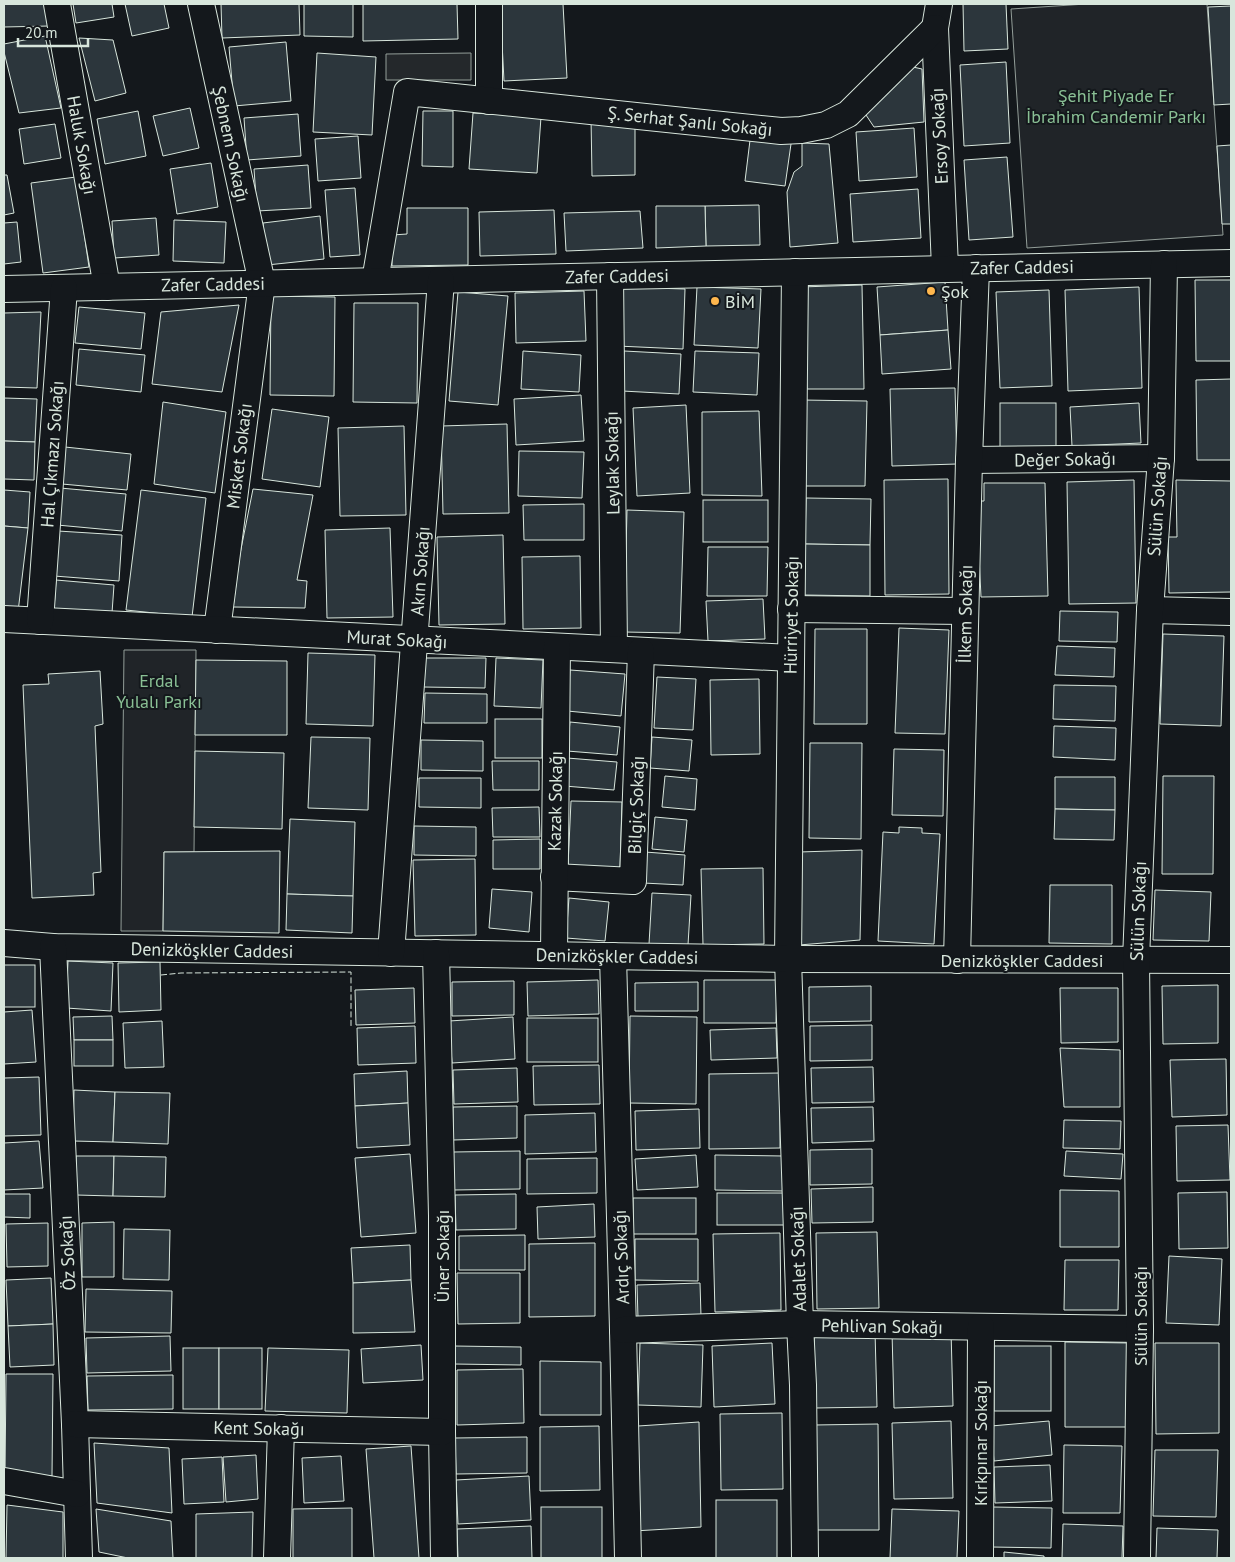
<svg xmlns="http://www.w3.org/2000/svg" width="1235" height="1562" font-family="'PT Sans',sans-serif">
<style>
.green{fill:#202428;stroke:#939e99}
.parking{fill:#24282b;stroke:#939e99}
.building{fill:#2c363c;stroke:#d8e6dc}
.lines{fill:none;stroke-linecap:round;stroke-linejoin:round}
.minor-casing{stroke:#d8e6dc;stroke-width:28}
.minor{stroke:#14181c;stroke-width:26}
.fence{stroke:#d8e6dc;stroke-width:1;stroke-dasharray:6 2.5;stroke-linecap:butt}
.poi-dot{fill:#ffb74d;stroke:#14181c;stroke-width:2}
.labels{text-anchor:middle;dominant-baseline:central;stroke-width:4;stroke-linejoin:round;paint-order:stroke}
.park-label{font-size:18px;fill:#8ac095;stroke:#14181c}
.street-label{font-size:18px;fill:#d8e6dc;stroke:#14181c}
.poi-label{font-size:18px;fill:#d8e6dc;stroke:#14181c;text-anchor:start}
</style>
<rect width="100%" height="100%" fill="#14181c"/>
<g class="green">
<polygon points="1086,4 1207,4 1223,235 1027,248 1011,9"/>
<polygon points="124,650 196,650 194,852 164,852 163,931 121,931"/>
</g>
<polygon class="parking" points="471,53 471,80 386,80 386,54"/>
<g class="building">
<polygon points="4,4 44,4 49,26 4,27"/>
<polygon points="73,4 112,4 114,17 76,23"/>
<polygon points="125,4 164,4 169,28 132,36"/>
<polygon points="221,4 299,4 300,35 222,38"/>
<polygon points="304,4 353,4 353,37 304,36"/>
<polygon points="363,4 457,4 458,39 363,41"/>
<polygon points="500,4 563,4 567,78 504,81"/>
<polygon points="963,4 1006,4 1008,49 964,51"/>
<polygon points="1231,6 1231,104 1214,105 1208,7"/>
<polygon points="45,36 61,108 19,113 4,52 4,44"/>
<polygon points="79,38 113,40 126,93 95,101"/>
<polygon points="286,42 291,101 234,106 229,47"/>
<polygon points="317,53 376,57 372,135 313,132"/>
<polygon points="1006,62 1010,143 964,146 960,65"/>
<polygon points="913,67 922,69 924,122 874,127 864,112"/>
<polygon points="190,108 199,148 163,156 153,116"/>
<polygon points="138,111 146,156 105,164 97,119"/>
<polygon points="423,111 453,111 453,167 422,166"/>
<polygon points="473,113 541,117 537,173 469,169"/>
<polygon points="298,114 301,156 247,160 244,118"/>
<polygon points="591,118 635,118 635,175 592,176"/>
<polygon points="55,124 61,158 24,164 19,129"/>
<polygon points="914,128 917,177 859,181 856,132"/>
<polygon points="751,132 792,137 785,186 745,181"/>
<polygon points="358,136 361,178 318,181 315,139"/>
<polygon points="802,143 829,144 838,243 790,247 787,192 794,172 802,166"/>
<polygon points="1231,145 1231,224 1222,224 1217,146"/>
<polygon points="1007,157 1013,237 969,240 964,160"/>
<polygon points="211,163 218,207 177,214 170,169"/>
<polygon points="308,165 311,208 257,211 254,169"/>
<polygon points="4,175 7,175 14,213 4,215"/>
<polygon points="76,177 89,267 43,273 31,183"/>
<polygon points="355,188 360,255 330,257 325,190"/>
<polygon points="918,189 921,238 853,242 850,194"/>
<polygon points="759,205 760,245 706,246 705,206"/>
<polygon points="656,206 705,206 706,246 656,248"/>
<polygon points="407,208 468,208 468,265 392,266 392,235 407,234"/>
<polygon points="554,210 556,254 480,256 479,212"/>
<polygon points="640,211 643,248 566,251 564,213"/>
<polygon points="320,216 324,259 267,265 263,223"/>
<polygon points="156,218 159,255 114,258 112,221"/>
<polygon points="174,220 226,222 224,263 173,261"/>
<polygon points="17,222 21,262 4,264 4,223"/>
<polygon points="1195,280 1231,280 1231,361 1196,361"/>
<polygon points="945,282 948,330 880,335 877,287"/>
<polygon points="862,285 864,389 807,389 800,287"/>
<polygon points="619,287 685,289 683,349 617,346"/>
<polygon points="697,287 761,289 758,348 694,345"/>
<polygon points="1139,287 1142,388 1068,391 1065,290"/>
<polygon points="1049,290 1052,386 1000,388 996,292"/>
<polygon points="584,291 586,341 516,343 515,293"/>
<polygon points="458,292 508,296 498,405 449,401"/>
<polygon points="271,296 335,297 334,396 270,395"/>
<polygon points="354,303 418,303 417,403 353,402"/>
<polygon points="239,305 222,392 152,384 161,312"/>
<polygon points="79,307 145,313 141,349 75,343"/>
<polygon points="41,312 37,388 4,387 4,313"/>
<polygon points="948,330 951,369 882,374 880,335"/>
<polygon points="79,349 145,355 141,392 76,385"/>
<polygon points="523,351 581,355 579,392 521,389"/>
<polygon points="624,351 681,354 679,394 622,391"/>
<polygon points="695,351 759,353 757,395 693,392"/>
<polygon points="1231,379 1231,460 1197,460 1196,380"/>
<polygon points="955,388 957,464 892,466 890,389"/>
<polygon points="581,395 584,441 516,445 514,399"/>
<polygon points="4,398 37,399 35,442 4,441"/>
<polygon points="802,400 867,401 865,486 800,486"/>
<polygon points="163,402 226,412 215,493 154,484"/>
<rect x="1000" y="403" width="56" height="44"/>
<polygon points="1139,403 1141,443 1072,446 1070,407"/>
<polygon points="686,405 690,493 637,496 633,408"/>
<polygon points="272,409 329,417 320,487 262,479"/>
<polygon points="759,411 762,496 702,495 702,412"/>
<polygon points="507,424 509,513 443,514 441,426"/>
<polygon points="404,426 406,515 340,516 338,428"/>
<polygon points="4,441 35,442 34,480 4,479"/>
<polygon points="65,447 131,454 127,490 62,484"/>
<polygon points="519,451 584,452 582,498 518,496"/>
<polygon points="948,479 949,594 885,595 884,480"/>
<polygon points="1134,480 1136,603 1069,604 1067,482"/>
<polygon points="1176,480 1231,481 1231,592 1169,593 1168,537 1177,537"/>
<polygon points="984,483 1045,483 1048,596 981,597 977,514 980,501 984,501"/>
<polygon points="60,488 126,494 122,531 57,525"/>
<polygon points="253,489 313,495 297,580 307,581 305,608 233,607 240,554"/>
<polygon points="4,490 30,492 28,528 4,526"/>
<polygon points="141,490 206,498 192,617 126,610"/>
<polygon points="806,498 871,499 870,545 805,544"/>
<rect x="703" y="500" width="65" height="42"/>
<polygon points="584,504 584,540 524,540 523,505"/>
<polygon points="627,510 684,512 680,633 624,632"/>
<polygon points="4,526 28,528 18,612 4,611"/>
<polygon points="390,528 393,617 327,618 325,530"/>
<polygon points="58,531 122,535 119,581 54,576"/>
<polygon points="503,535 505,624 439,625 437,537"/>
<polygon points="805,544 870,545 870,596 804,595"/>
<polygon points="708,547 768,547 767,596 707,596"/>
<polygon points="580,556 581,628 523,629 522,557"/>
<polygon points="56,580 114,585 112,613 54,609"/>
<polygon points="763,599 765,639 708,641 706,601"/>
<polygon points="1060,611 1118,612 1117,642 1059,641"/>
<polygon points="899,628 949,630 945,734 895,733"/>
<polygon points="815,629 867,629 867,724 814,724"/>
<polygon points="1163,634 1224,636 1221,726 1160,724"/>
<polygon points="1057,646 1115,648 1114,677 1055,675"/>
<polygon points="308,653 375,655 373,726 306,724"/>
<polygon points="424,658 486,658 485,688 423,687"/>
<polygon points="496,658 543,660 541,708 494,706"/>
<polygon points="196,660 287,661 287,735 195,735"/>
<polygon points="570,670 625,674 621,716 567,711"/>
<polygon points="100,671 103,724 95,726 101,872 93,873 94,895 32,898 23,685 49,684 48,674"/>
<polygon points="657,677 696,679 693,730 654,728"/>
<polygon points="759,679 760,754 711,755 710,680"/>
<polygon points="1054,685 1116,686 1115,721 1053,719"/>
<polygon points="425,693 487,694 487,723 424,723"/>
<rect x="495" y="719" width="47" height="39"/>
<polygon points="570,722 620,727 617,755 567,751"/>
<polygon points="1054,726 1116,728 1115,760 1053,757"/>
<polygon points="311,737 370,738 368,810 308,808"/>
<polygon points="652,737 692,740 689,771 650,768"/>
<polygon points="421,740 483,741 483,771 421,770"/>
<polygon points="810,743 862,743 861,839 809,838"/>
<polygon points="894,749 944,750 943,816 892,815"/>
<polygon points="195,751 284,753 282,829 194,827"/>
<polygon points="567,758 617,762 614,790 564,786"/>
<polygon points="492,761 539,761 539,790 493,790"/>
<polygon points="665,776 697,779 695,810 662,807"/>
<polygon points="1163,776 1214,776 1213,874 1162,874"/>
<polygon points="1055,777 1115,777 1115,810 1055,809"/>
<polygon points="419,778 481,778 481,808 419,807"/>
<polygon points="571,801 622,802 620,868 568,866"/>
<polygon points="539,807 540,837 493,837 492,808"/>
<polygon points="1055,809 1115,810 1114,840 1054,839"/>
<polygon points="655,817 687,820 684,852 652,849"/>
<polygon points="290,819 355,822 353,896 287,894"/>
<polygon points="414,826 476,827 476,856 414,855"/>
<polygon points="899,827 922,828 922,833 940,834 934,944 878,941 883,832 899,833"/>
<polygon points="540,839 540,869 493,869 493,840"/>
<polygon points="862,850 860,940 799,945 799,852"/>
<polygon points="280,851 279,933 163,931 164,852"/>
<polygon points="645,852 685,855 683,885 643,883"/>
<polygon points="475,859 476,935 415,936 413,860"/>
<polygon points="763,868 764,944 703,945 701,869"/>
<polygon points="1050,885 1112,885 1112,944 1049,943"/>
<polygon points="492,889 532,892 529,932 489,928"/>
<polygon points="1155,890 1211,892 1209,941 1153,940"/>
<polygon points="652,893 691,895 688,945 649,944"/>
<polygon points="287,894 353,896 352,933 286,930"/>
<polygon points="569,898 609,902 605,941 566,938"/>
<polygon points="68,961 113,963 111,1011 66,1008"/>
<polygon points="160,962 161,1010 119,1012 118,963"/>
<rect x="4" y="965" width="31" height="42"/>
<polygon points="598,980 599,1014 528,1016 527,982"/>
<polygon points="704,980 777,980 776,1023 704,1023"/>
<polygon points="514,981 514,1015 452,1016 452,982"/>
<polygon points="698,982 698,1011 635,1011 635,983"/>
<polygon points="1218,985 1218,1043 1163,1044 1162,986"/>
<polygon points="871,986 871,1021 809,1022 809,987"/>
<polygon points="414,988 415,1023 356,1025 355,990"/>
<polygon points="1060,988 1118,988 1118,1042 1061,1043"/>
<polygon points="32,1010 36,1062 4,1064 4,1012"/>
<polygon points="112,1016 113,1040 74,1040 73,1017"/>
<polygon points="630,1016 697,1017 696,1104 629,1103"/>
<polygon points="513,1017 515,1059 452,1063 449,1021"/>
<rect x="527" y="1018" width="71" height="44"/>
<polygon points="162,1021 164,1067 125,1068 123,1023"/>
<polygon points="872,1025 872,1060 810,1061 810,1026"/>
<polygon points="415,1026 416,1063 358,1065 357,1028"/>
<polygon points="776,1028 777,1058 711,1060 710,1030"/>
<rect x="74" y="1040" width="39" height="26"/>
<polygon points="1060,1048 1120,1050 1120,1107 1064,1107"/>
<polygon points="1226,1059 1227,1115 1172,1117 1170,1060"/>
<polygon points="599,1065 600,1104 534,1105 533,1066"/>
<polygon points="873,1067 874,1102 812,1103 811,1068"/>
<polygon points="517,1068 518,1102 454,1104 453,1070"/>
<polygon points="407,1071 408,1103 355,1106 354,1074"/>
<polygon points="780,1073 780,1148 709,1149 709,1074"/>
<polygon points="39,1077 41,1135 4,1136 4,1078"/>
<polygon points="74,1090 115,1092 113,1142 73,1141"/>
<polygon points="115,1092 170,1093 168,1144 113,1142"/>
<polygon points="408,1103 410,1145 357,1148 355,1106"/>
<polygon points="517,1106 517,1138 453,1140 453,1107"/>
<polygon points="873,1107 874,1141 812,1143 811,1108"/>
<polygon points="699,1109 700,1148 636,1150 635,1111"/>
<polygon points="595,1113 596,1152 525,1154 525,1115"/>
<polygon points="1064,1120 1121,1121 1120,1149 1063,1148"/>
<polygon points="1228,1125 1230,1180 1177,1181 1176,1126"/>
<polygon points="39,1141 43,1188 4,1190 4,1143"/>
<polygon points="872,1149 872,1184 810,1185 810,1150"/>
<polygon points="520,1151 520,1189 453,1190 453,1152"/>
<polygon points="1066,1151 1123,1154 1121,1179 1064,1176"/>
<polygon points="410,1154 416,1233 361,1237 355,1158"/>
<polygon points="696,1155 698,1187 637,1190 635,1159"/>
<polygon points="715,1155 784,1156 783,1191 715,1190"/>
<polygon points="76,1156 114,1156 113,1196 76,1195"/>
<polygon points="114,1156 166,1157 165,1197 113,1196"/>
<polygon points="597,1158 597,1193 527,1194 527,1159"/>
<polygon points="873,1187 873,1222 812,1223 811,1189"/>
<polygon points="1060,1190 1119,1191 1119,1247 1060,1247"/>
<polygon points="1227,1192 1228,1248 1179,1249 1178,1193"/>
<rect x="717" y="1193" width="67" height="32"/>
<polygon points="4,1194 30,1194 30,1218 4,1217"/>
<polygon points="516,1194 516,1229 456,1230 455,1195"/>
<rect x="633" y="1198" width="63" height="36"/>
<polygon points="594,1204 595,1237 538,1239 537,1207"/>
<polygon points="114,1222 114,1277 82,1277 82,1223"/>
<polygon points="48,1223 48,1266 7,1267 6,1224"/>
<polygon points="124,1229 170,1230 169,1280 123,1279"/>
<polygon points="877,1232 879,1308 817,1309 816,1233"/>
<polygon points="780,1233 781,1310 715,1312 713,1234"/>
<polygon points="525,1235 525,1270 459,1270 459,1236"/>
<polygon points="635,1239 698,1239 698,1281 635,1280"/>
<polygon points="595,1243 595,1316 529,1317 529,1244"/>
<polygon points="410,1245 411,1280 353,1283 351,1248"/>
<polygon points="1169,1256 1222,1259 1219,1325 1166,1323"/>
<polygon points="1065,1260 1119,1260 1118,1310 1064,1310"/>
<polygon points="457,1273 520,1273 520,1323 458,1324"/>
<polygon points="51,1278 53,1324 8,1326 6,1280"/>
<polygon points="411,1280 415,1332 353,1333 353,1283"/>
<polygon points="700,1283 701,1316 638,1318 637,1285"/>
<polygon points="86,1289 172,1291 171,1333 85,1332"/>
<polygon points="53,1324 54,1365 10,1367 8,1326"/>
<polygon points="951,1330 953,1406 894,1408 892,1332"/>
<polygon points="875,1331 877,1407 815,1408 814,1332"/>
<polygon points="170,1336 171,1371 87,1373 86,1338"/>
<polygon points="1065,1342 1130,1343 1129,1427 1065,1427"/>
<polygon points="640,1343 703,1345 701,1407 638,1405"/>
<polygon points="772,1343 775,1404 714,1407 712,1346"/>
<polygon points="1155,1343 1219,1343 1219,1433 1156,1434"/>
<polygon points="421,1345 423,1380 363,1383 361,1349"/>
<polygon points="454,1346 521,1347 521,1365 453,1364"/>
<rect x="994" y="1346" width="57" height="65"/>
<rect x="183" y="1348" width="36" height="61"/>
<rect x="219" y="1348" width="43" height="61"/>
<polygon points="268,1348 349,1350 347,1413 265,1411"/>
<polygon points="540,1361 601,1362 601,1415 540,1415"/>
<polygon points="523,1369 524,1423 457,1425 457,1370"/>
<polygon points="6,1374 53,1374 52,1476 5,1475"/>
<polygon points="173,1375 173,1409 88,1410 87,1376"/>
<polygon points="782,1413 783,1489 721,1490 720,1414"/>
<polygon points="951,1421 953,1498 894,1499 892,1423"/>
<polygon points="1049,1421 1052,1455 994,1461 991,1426"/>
<polygon points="699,1422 701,1527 634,1531 638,1426"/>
<polygon points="878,1424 879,1530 815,1530 814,1425"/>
<polygon points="599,1426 600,1490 540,1491 540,1427"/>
<polygon points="527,1437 527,1473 456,1474 455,1438"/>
<polygon points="94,1443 169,1448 172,1513 97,1503"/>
<polygon points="1064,1445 1122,1446 1120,1513 1063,1513"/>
<polygon points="411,1446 419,1558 374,1558 366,1449"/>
<polygon points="1155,1450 1218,1450 1216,1517 1153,1516"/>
<polygon points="256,1455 258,1499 226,1502 223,1457"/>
<polygon points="341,1456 344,1501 304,1503 302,1458"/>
<polygon points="222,1457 224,1502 184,1504 182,1459"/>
<polygon points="1050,1465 1052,1501 995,1503 994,1467"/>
<polygon points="529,1476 531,1520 458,1524 456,1480"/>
<rect x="716" y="1500" width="61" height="58"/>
<polygon points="7,1505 63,1512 63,1558 6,1558"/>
<rect x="541" y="1507" width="61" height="51"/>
<polygon points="992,1507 1052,1508 1051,1548 991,1547"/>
<polygon points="352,1508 352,1558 293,1558 293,1509"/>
<polygon points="96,1509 171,1521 173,1558 128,1558 99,1552"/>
<polygon points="892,1509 959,1511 957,1558 890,1558"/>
<polygon points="253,1512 252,1558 196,1558 196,1514"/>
<polygon points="1063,1524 1123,1526 1122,1558 1062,1558"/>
<polygon points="531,1526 532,1558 458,1558 457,1529"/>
<polygon points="1157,1528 1218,1530 1217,1558 1156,1558"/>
<polygon points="1004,1552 1044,1556 1044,1558 1004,1558"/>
</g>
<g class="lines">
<defs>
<g id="minor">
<polyline points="57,4 107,287"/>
<polyline points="201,4 262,283 217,630"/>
<polyline points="489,4 489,101"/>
<polyline points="939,4 935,28 945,268"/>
<polyline points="795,272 788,959 800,1324 803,1385 805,1558"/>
<polyline points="610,276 614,649"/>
<polyline points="375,281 407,92 781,131 801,130 826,125 848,114 935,28"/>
<polyline points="4,289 1231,263"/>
<polyline points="969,460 1161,458"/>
<polyline points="791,609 965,611"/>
<polyline points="1150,610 1231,612"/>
<polyline points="4,619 791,658"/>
<polyline points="40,621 64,288"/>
<polyline points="554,877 633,881 641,651"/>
<polyline points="4,943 53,947 788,959 1231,960"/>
<polyline points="53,947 75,1424 79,1558"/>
<polyline points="391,953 441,280"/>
<polyline points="436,953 442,1216 442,1432 444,1558"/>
<polyline points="554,955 557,647"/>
<polyline points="613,956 623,1330 628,1558"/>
<polyline points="957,960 969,460 976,268"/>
<polyline points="623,1330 800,1324 1140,1329"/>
<polyline points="75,1424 442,1432"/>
<polyline points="4,1481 77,1494"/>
<polyline points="277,1558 281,1428"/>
<polyline points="980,1558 981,1327"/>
<polyline points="1137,1558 1140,1329 1136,960 1150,610 1161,458 1164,264"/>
</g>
</defs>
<use href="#minor" class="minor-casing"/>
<use href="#minor" class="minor"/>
<polyline class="fence" points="161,975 181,973 351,972 351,1027"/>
</g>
<g class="poi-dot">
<circle cx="931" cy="291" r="5"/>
<circle cx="715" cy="301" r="5"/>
</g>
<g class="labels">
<g class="park-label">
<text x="1116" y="95">Şehit Piyade Er<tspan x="1116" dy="21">İbrahim Candemir Parkı</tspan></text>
<text x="159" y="680">Erdal<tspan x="159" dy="21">Yulalı Parkı</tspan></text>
</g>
<g class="street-label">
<text transform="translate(690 121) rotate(6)">Ş. Serhat Şanlı Sokağı</text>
<text transform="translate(939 136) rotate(-93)">Ersoy Sokağı</text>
<text transform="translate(231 144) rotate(78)">Şebnem Sokağı</text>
<text transform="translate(82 145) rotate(80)">Haluk Sokağı</text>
<text transform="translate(1022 267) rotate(-1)">Zafer Caddesi</text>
<text transform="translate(617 276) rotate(-1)">Zafer Caddesi</text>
<text transform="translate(213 284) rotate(-1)">Zafer Caddesi</text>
<text transform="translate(52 454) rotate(-86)">Hal Çıkmazı Sokağı</text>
<text transform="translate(239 456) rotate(-83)">Misket Sokağı</text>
<text transform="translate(1065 459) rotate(-1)">Değer Sokağı</text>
<text transform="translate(612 463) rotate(-91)">Leylak Sokağı</text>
<text transform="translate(1157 506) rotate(-86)">Sülün Sokağı</text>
<text transform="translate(420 571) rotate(-86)">Akın Sokağı</text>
<text transform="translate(965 614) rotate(-89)">İlkem Sokağı</text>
<text transform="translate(791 615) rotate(-89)">Hürriyet Sokağı</text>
<text transform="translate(397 639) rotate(3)">Murat Sokağı</text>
<text transform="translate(555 801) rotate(-89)">Kazak Sokağı</text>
<text transform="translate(636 805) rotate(-88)">Bilgiç Sokağı</text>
<text transform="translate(1138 911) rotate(-88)">Sülün Sokağı</text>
<text transform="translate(212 950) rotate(1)">Denizköşkler Caddesi</text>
<text transform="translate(617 956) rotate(1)">Denizköşkler Caddesi</text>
<text x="1022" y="960">Denizköşkler Caddesi</text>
<text transform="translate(67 1253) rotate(-93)">Öz Sokağı</text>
<text transform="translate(442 1256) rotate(-90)">Üner Sokağı</text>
<text transform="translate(621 1257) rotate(-92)">Ardıç Sokağı</text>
<text transform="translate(798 1259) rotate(-92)">Adalet Sokağı</text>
<text transform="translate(1140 1316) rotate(-90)">Sülün Sokağı</text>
<text transform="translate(882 1326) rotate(1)">Pehlivan Sokağı</text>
<text transform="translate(259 1428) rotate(1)">Kent Sokağı</text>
<text transform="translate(980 1443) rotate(-90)">Kırkpınar Sokağı</text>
</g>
<g class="poi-label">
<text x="941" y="291">Şok</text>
<text x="725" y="301">BİM</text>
</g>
</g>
<rect width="1235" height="1562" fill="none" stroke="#d8e6dc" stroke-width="10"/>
<path d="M18 38v8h70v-8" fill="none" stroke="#d8e6dc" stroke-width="2.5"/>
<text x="25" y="38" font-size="15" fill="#d8e6dc" stroke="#14181c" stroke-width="4" paint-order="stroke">20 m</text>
</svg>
